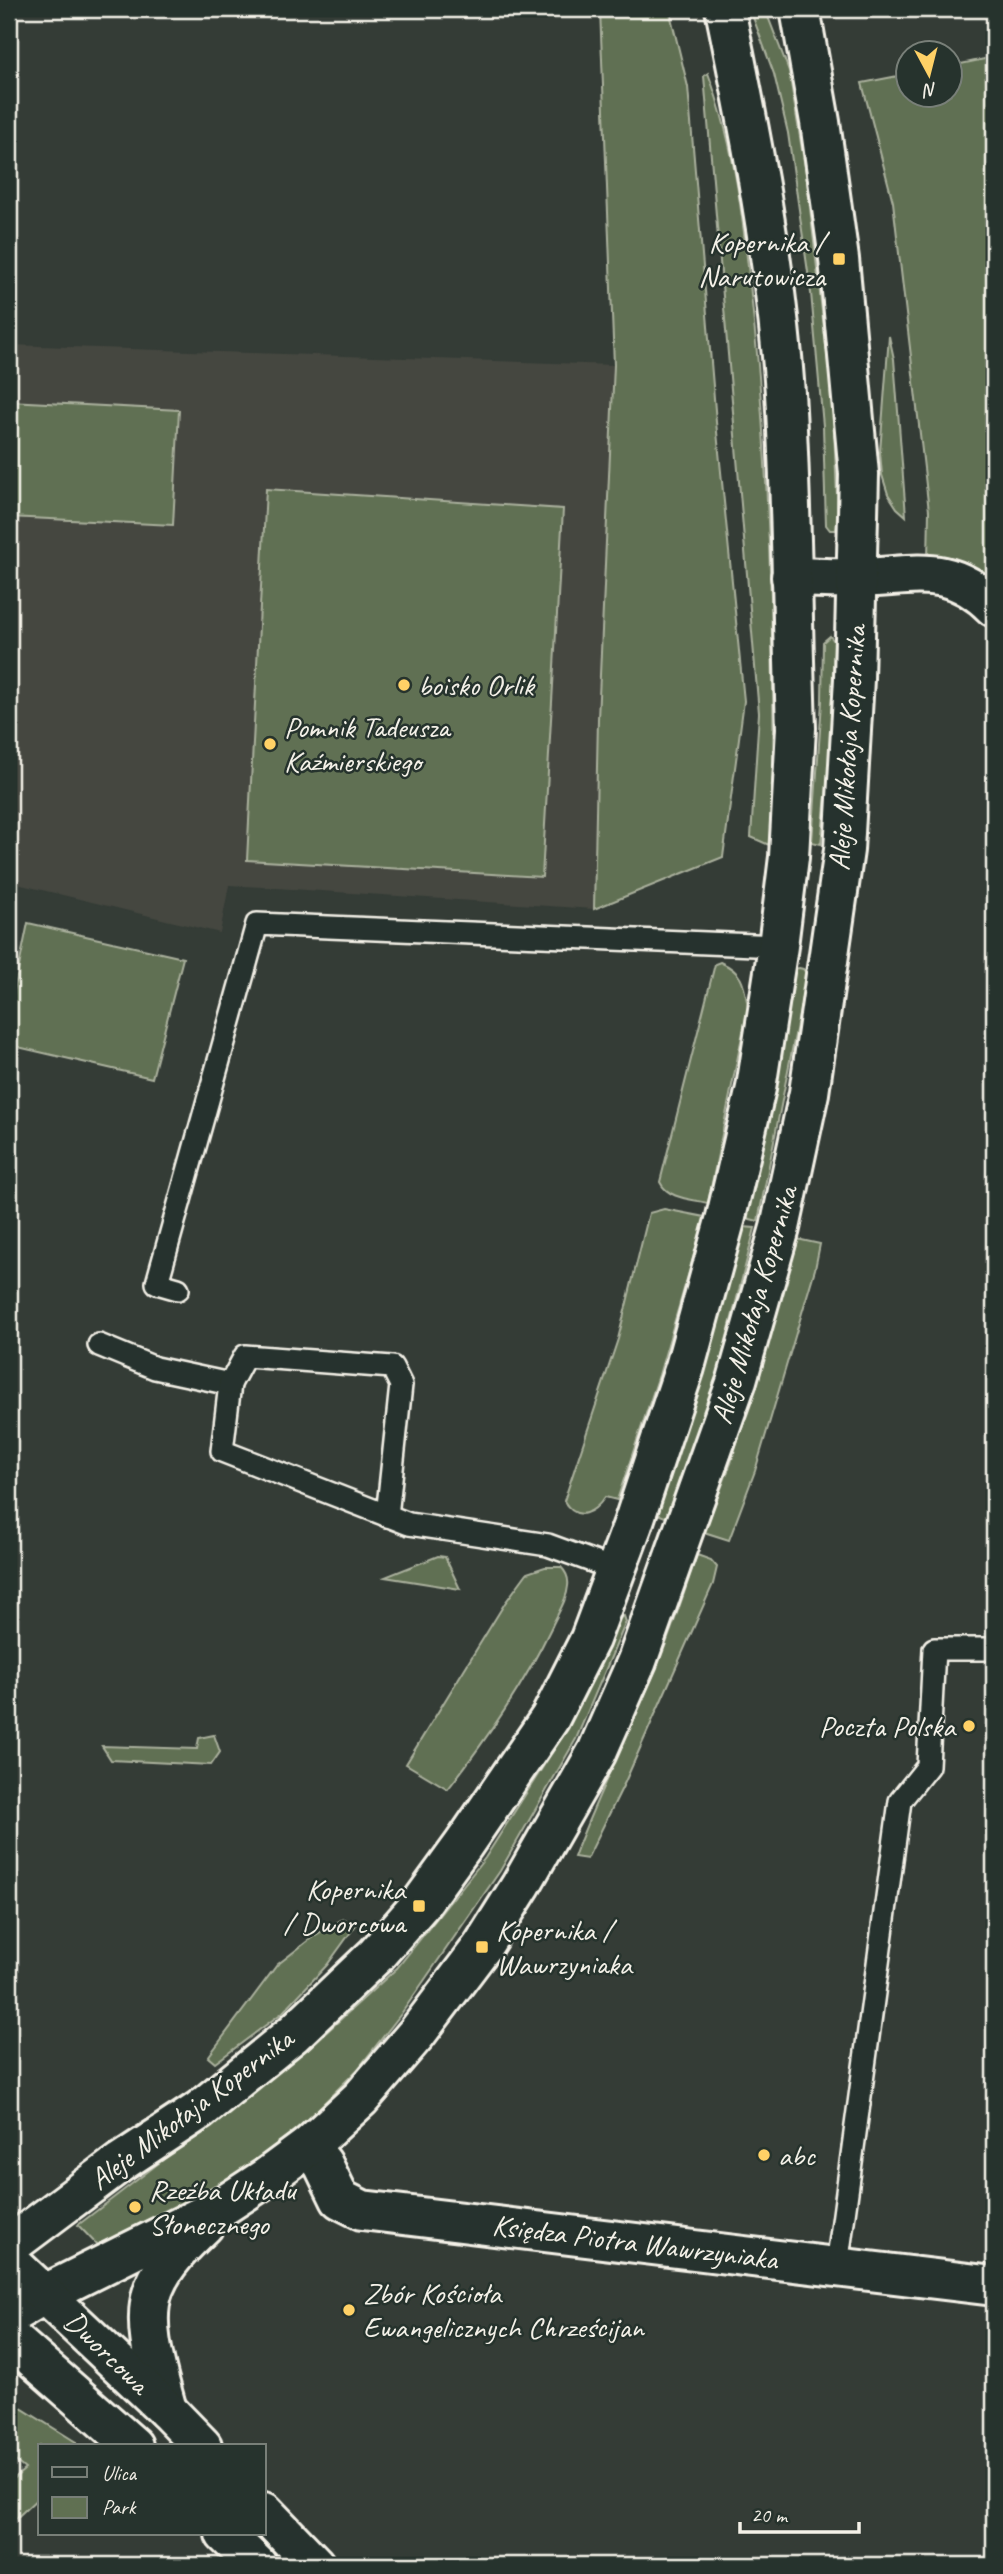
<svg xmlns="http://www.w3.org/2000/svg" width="1003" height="2574" font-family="Caveat,sans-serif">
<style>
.built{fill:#454740}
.green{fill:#607052;stroke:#aab09d;stroke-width:2}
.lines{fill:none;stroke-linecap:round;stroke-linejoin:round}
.service-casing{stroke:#f4f1e8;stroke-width:26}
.tertiary-casing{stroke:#f4f1e8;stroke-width:44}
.secondary-casing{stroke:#f4f1e8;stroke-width:44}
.service{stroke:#26332d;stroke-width:21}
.tertiary{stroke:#26332d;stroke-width:38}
.secondary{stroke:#26332d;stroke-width:38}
.poi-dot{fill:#ffd166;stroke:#26332d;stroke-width:2.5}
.labels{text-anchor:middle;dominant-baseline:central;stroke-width:5;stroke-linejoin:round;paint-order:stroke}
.poi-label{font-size:30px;fill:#f4f1e8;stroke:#26332d;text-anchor:start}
.street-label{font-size:30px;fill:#f4f1e8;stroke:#26332d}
</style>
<rect width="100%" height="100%" fill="#343c36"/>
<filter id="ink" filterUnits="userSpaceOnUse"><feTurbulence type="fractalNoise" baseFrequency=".0143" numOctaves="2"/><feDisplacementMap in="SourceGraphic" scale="14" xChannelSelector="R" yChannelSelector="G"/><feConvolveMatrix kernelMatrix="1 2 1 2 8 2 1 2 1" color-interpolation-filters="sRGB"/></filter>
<g filter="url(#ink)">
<polygon class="built" points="9,345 614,365 598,719 594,909 229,885 220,933 9,882"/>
<g class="green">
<polygon points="600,9 669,9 688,87 716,422 744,701 723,857 594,909 598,719 614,365"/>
<polygon points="750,9 765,9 789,71 806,173 833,406 838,518 836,530 830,530 826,525 823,426 811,293 788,133 774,74"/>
<polygon points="994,57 994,586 928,560 929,511 893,202 862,83 908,74 908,94 950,94 951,66"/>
<path d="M708,73C739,156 746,246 755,333C764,421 768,509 771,597C773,680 776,762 769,845L751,837L759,713L704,76Z"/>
<polygon points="889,336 894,359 906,516 897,508 888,494 882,475 880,452"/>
<polygon points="9,401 179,410 173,525 9,517"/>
<polygon points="266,489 563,509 542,877 247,860"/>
<polygon points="830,636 834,641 830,756 821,844 812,842 822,702 823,642"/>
<polygon points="28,923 183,958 152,1078 9,1045 9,1015"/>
<path d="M720,962C743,972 744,984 748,1007L708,1203C691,1199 668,1199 660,1182L715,964Z"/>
<polygon points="799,968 803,969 806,973 804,990 758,1221 746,1218 773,1102 794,969"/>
<path d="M664,1209L705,1217L659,1375L617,1500L605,1497C594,1513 577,1523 564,1501L618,1339L649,1213Z"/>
<polygon points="743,1227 755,1228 718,1372 668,1518 657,1514 696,1399"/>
<polygon points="797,1239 820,1244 815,1269 755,1471 729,1540 704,1532 731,1463"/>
<path d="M697,1555L711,1560L717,1567L713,1584L625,1782L587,1859L574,1857C597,1795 627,1737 653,1676C670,1637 683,1595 697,1555Z"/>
<polygon points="438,1556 445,1557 460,1589 385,1577"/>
<path d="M545,1567H561C566,1572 569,1579 568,1586C567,1600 558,1613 552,1626C524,1685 488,1737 448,1789L406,1764L505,1603L527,1573Z"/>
<polygon points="624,1616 626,1622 576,1739 500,1871 401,2014 357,2070 304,2123 242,2171 99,2247 78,2225 309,2048 397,1968 485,1858 565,1732 618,1619"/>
<polygon points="214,1735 220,1752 211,1765 111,1760 102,1746 197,1749 199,1738"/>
<polygon points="343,1919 356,1925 327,1965 282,2013 215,2063 208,2057 277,1965 314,1936"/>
<polygon points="9,2403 21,2408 76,2442 76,2446 40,2446 40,2496 9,2525 9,2483 25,2469 9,2456"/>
</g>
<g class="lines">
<defs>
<g id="service">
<polyline points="178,1289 157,1283 257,924 778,946"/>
<polyline points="99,1345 155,1368 230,1384 222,1451 409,1524 548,1545 616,1570"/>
<polyline points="230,1384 245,1356 392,1367 401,1385 387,1516"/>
<polyline points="837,2266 900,1801 928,1766 934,1649 994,1649"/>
</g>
<g id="tertiary">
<path d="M791,577C813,577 835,579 857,578C914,577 948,561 994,607"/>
<polyline points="309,2146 323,2164 340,2199 362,2210 994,2286"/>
<path d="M9,2246L121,2162L200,2110L293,2034L376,1955L419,1906L464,1844L550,1718L590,1639L633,1524L685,1367L726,1217L756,1088L778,946L789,857L796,728C792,617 792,504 785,393C776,263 751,135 725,9"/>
<polyline points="9,2315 45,2294 226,2204 267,2177 309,2146 361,2098 417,2033 482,1947 521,1885 597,1752 637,1661 737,1380 780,1228 809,1093 844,850 854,679 859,474 839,259 820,122 800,9"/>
<path d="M167,2410C158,2375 140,2324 154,2288C164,2263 185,2243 204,2225"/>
</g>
<g id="secondary">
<polyline points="9,2261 167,2410 202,2446"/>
<polyline points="9,2337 133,2446"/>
<polyline points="264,2512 315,2565"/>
<polyline points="225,2534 257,2565"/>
</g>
</defs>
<use href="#service" class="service-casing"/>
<use href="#tertiary" class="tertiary-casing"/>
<use href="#secondary" class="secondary-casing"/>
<use href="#service" class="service"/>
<use href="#tertiary" class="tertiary"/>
<use href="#secondary" class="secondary"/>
</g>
</g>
<g class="poi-dot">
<rect x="832" y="252" width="14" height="14" rx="3.5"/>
<circle cx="404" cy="685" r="7"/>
<circle cx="270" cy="744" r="7"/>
<circle cx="969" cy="1726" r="7"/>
<rect x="412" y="1899" width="14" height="14" rx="3.5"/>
<rect x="475" y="1940" width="14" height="14" rx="3.5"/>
<circle cx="764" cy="2155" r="7"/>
<circle cx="135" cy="2207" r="7"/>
<circle cx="349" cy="2310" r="7"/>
</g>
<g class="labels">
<g class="poi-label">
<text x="825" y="242" text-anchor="end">Kopernika /<tspan x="825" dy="34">Narutowicza</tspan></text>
<text x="418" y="685">boisko Orlik</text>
<text x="284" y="727">Pomnik Tadeusza<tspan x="284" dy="34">Kaźmierskiego</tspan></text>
<text x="955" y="1726" text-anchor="end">Poczta Polska</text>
<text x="405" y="1889" text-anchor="end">Kopernika<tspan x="405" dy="34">/ Dworcowa</tspan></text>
<text x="496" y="1930">Kopernika /<tspan x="496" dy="34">Wawrzyniaka</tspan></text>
<text x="778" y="2155">abc</text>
<text x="149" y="2190">Rzeźba Układu<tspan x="149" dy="34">Słonecznego</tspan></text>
<text x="363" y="2293">Zbór Kościoła<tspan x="363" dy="34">Ewangelicznych Chrześcijan</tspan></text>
</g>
<g class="street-label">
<text transform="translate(847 748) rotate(-86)">Aleje Mikołaja Kopernika</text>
<text transform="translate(754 1305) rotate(-74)">Aleje Mikołaja Kopernika</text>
<text transform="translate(191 2109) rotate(-37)">Aleje Mikołaja Kopernika</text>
<text transform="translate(635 2242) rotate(7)">Księdza Piotra Wawrzyniaka</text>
<text transform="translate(107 2352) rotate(44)">Dworcowa</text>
</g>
</g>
<rect width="1003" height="2574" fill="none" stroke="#26332d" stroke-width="35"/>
<rect x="18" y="18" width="968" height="2539" fill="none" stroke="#f4f1e8" stroke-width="2.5" filter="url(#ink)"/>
<rect x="38" y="2444" width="228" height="91" fill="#26332d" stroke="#787f78" stroke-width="2"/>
<rect x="52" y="2467" width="35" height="10" fill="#26332d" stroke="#787f78" stroke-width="2"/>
<text x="102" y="2480" font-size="21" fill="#f4f1e8">Ulica</text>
<rect x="52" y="2497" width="35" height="21" fill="#607052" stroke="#787f78" stroke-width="2"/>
<text x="102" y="2514" font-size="21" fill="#f4f1e8">Park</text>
<g transform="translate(929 74) rotate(173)"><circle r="33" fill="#26332d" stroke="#787f78" stroke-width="2"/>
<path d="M0-5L12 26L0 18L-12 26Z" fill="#ffd166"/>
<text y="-10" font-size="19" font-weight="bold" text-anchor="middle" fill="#f4f1e8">N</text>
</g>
<path d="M740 2522v10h119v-10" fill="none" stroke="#f4f1e8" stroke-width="3.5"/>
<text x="751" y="2522" font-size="21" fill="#f4f1e8" stroke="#26332d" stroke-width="5" paint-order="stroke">20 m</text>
</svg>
